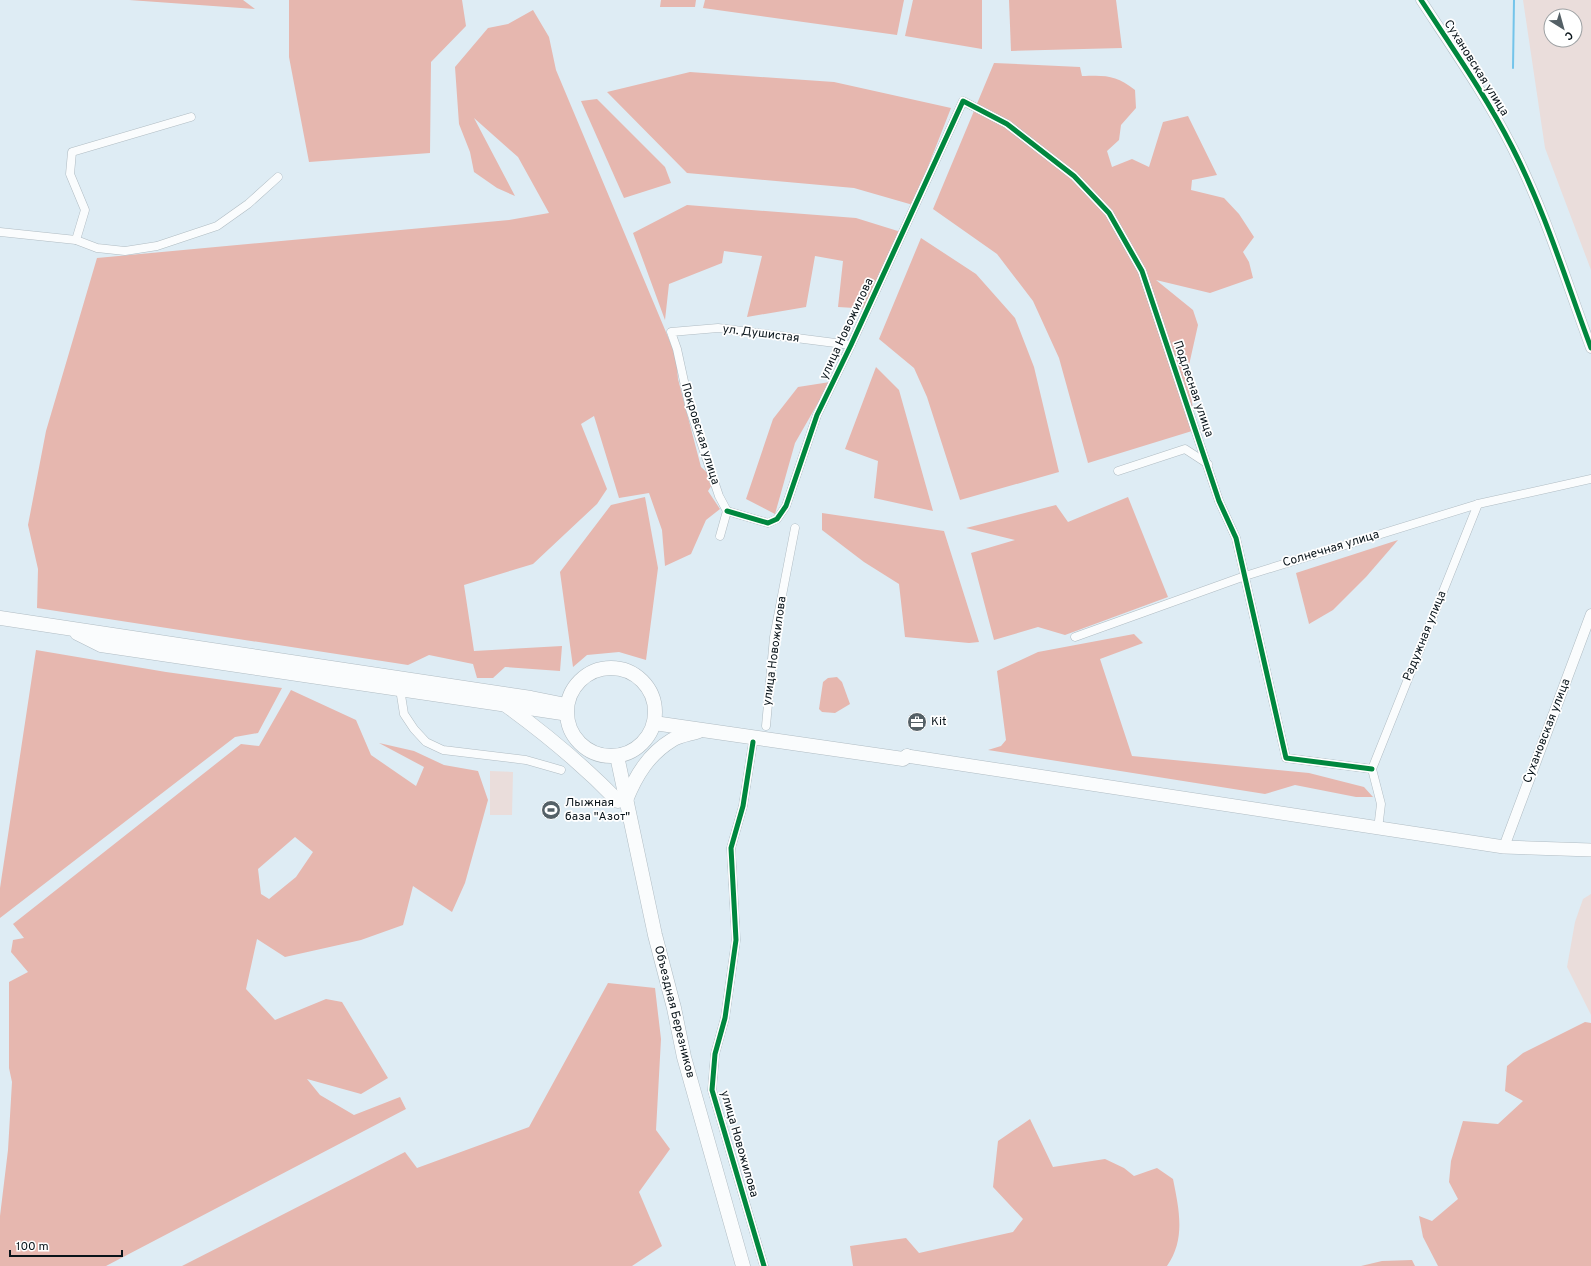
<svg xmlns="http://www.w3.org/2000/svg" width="1591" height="1266" font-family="Overpass,sans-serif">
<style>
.green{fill:#eadddb;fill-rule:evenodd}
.forest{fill:#e6b7af;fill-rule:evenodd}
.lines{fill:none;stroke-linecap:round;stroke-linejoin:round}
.stream{stroke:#73c4ea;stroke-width:2}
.minor-casing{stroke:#b0bcc3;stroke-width:9}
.tertiary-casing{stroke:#b0bcc3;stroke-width:11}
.primary-casing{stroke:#b0bcc3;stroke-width:14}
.trunk-casing{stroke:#b0bcc3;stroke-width:15}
.minor{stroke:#fafcfd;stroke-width:8}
.tertiary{stroke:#fafcfd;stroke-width:10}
.primary{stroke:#fafcfd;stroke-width:13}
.trunk{stroke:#fafcfd;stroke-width:14}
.cycleway-casing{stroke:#fff;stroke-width:8}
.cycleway{stroke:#00873e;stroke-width:5}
.labels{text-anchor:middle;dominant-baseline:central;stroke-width:3.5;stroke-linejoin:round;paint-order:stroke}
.street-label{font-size:12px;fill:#09141a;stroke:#fff}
.poi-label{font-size:12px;fill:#09141a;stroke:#fff;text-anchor:start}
</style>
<rect width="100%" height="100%" fill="#deecf4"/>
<g class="green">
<path d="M1523,0H1591V270L1545,148ZM1551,16H1575V40H1551Z"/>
<polygon points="490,771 513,772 512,815 490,815"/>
<polygon points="1591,894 1591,1015 1567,967 1575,922 1583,899"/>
</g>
<g class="forest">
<polygon points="129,0 243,0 255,9"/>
<polygon points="289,0 462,0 466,26 431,62 430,153 309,162 289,57"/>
<polygon points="661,0 696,0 695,7 660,7"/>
<polygon points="705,0 904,0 897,35 703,8"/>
<polygon points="913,0 982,0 982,49 905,36"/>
<polygon points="1009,0 1116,0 1122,48 1011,51"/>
<polygon points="533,10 549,37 556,70 676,356 678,379 701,467 715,480 708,491 720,509 706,520 691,554 665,566 662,530 649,493 619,498 594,416 581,424 607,489 597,504 533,564 464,585 474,651 562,646 560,671 505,667 493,678 477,678 473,664 429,655 408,665 37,608 38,569 28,525 46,431 97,258 509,220 549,213 518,157 474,118 515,196 497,188 474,172 470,152 459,124 455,67 488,28 508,24"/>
<path d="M994,63L1080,67L1082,76C1106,75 1116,75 1135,90L1136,108L1121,125L1119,140L1107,151L1112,167L1132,159L1149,167L1163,122L1188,116L1217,175L1192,180L1191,190L1224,198L1239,214L1254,237L1243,252L1249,262L1253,278L1210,293L1156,280L1193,310L1198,325L1187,374L1193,408L1192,431L1088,463L1059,358L1033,301L997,254L933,209Z"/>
<polygon points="690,72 834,82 951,108 913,205 854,188 687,173 607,92"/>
<polygon points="597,99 665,167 671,183 624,198 581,101"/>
<polygon points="687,205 856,218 901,232 871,309 838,307 843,261 815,256 806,307 747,317 762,256 724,251 722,263 669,284 665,320 633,233"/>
<polygon points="921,238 976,274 1015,318 1034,367 1059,472 960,500 927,397 914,368 879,339"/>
<polygon points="876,367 899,390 933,511 874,498 878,461 845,449"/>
<polygon points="830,382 795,443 775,514 746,499 773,419 798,387"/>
<polygon points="645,497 658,568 646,660 619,652 587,655 573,667 560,572 611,505"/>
<polygon points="1128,497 1168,597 1065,635 1038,627 994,640 971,553 1015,540 966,528 1056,505 1068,522"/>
<polygon points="822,513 944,531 979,642 969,643 905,637 899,584 864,562 822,530"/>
<polygon points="1398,540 1366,577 1333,610 1309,624 1296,573"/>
<polygon points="1134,634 1143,643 1100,659 1132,756 1309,773 1364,787 1373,797 1356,797 1295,785 1265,794 988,750 1001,746 1006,740 997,671 1038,652"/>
<polygon points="36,650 166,672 282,688 258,733 235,737 0,918 0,888"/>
<polygon points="837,677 842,682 850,704 835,713 822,712 819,709 823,682 828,678"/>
<path d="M291,690L356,720L371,755L416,786L424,767L379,743L414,751L444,765L478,771L488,800L465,883L452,912L413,886L403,925L361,940L285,957L257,939L246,989L275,1020L326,999L342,1002L388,1078L361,1094L307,1079L320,1095L354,1115L400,1097L406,1109L106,1266H0V1216L8,1150L12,1082L9,1068V982L28,972L11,952L13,940L24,938L13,924L241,744L259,746ZM295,837L313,852L296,877L269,899L261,894L258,869Z"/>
<polygon points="608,983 655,988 661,1039 656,1130 670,1149 639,1192 662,1246 632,1266 182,1266 405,1152 417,1168 529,1127"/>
<polygon points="1585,1022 1591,1023 1591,1266 1438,1266 1423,1237 1419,1216 1432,1221 1458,1199 1449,1182 1451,1161 1463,1121 1498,1124 1523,1101 1505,1091 1507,1066 1523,1053"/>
<path d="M1030,1119L1053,1167L1105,1159L1124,1168L1134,1176L1157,1168L1173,1179C1179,1209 1186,1239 1167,1266H853L850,1246L906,1238L919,1253L1013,1232L1023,1219L993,1187L998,1141Z"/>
<polygon points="1412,1260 1415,1266 1361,1266 1382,1261"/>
</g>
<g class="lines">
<polyline class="stream" points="1513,68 1514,0"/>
<defs>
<g id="minor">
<polyline points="0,232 76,240 97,248 125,251 157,246 217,226 248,204 278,177"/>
<polyline points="76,240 85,210 70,174 72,152 191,117"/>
<polyline points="1118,471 1185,449 1208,464"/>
<polyline points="727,511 768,523 777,519 786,506 817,415 851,345 963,101 1007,124 1074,176 1109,213 1142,271 1219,501 1236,538 1286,758 1372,769"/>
<polyline points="727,511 719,496 690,409 677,349 671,332 718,328 851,345"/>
<polyline points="720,536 727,511"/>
<polyline points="1075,637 1245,576 1478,504 1591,479"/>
<polyline points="400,689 404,714 414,729 426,742 443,750 526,760 561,770"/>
<polyline points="766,726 774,637 795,528"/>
<polyline points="753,742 743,806 731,848 736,940 725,1018 715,1054 712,1090 764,1266"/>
<polyline points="1372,769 1478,504"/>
<polyline points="1372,769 1381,804 1378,829"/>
</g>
<g id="tertiary">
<path d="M1421,0C1453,49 1486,96 1512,147C1545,211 1566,281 1591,348"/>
<polyline points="1504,847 1591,614"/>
</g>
<polyline id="primary" points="907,756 1504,847 1591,850"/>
<g id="trunk">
<polyline points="0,618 531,698 566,705"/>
<polyline points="77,633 101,645 562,713"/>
<circle cx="611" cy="712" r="44"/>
<path d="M507,706C547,735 584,766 618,801"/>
<polyline points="654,723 903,759 907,756"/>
<polyline points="617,756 655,935 674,1008 684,1057 743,1266"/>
<path d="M626,800C636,775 649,754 672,740C680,735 691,734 699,731"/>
</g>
</defs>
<use href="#minor" class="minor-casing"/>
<use href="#tertiary" class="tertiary-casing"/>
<use href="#primary" class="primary-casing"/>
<use href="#trunk" class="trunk-casing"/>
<use href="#minor" class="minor"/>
<use href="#tertiary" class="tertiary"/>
<use href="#primary" class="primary"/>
<use href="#trunk" class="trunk"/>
<defs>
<g id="cycleway">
<path d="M1421,0C1453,49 1486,96 1512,147C1545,211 1566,281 1591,348"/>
<polyline points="727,511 768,523 777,519 786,506 817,415 851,345 963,101 1007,124 1074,176 1109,213 1142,271 1219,501 1236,538 1286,758 1372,769"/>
<polyline points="753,742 743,806 731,848 736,940 725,1018 715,1054 712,1090 764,1266"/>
</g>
</defs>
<use href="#cycleway" class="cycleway-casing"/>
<use href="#cycleway" class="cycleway"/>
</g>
<defs>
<symbol id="office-disc" viewBox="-11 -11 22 22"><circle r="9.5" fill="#546066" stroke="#fff"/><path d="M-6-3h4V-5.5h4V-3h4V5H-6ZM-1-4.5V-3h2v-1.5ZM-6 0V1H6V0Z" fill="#fff"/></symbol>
<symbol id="stadium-disc" viewBox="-11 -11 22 22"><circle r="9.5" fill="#546066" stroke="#fff"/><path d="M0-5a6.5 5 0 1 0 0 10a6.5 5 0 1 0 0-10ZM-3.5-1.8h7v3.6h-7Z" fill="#fff"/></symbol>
</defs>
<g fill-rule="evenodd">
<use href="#office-disc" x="906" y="711" width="22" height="22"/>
<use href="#stadium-disc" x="540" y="799" width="22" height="22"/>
</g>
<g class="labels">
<g class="street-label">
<text transform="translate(1476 68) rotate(58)">Сухановская улица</text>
<text transform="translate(847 329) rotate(-65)">улица Новожилова</text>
<text transform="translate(761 334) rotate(7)">ул. Душистая</text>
<text transform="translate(1193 389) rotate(71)">Подлесная улица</text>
<text transform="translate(700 434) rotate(73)">Покровская улица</text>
<text transform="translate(1331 549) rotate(-17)">Солнечная улица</text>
<text transform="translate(1425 636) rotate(-68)">Радужная улица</text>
<text transform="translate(775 651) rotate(-82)">улица Новожилова</text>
<text transform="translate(1547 731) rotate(-69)">Сухановская улица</text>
<text transform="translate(674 1012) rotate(76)">Объездная Березников</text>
<text transform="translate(739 1144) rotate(74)">улица Новожилова</text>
</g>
<g class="poi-label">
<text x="931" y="722">Kit</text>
<text x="565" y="803">Лыжная<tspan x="565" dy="14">база "Азот"</tspan></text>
</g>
</g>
<g transform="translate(1563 28) rotate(143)"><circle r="19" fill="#ffffff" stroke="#9da1a3"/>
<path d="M0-3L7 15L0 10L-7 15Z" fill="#546066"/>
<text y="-6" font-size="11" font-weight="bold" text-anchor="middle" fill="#09141a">С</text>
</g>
<path d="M10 1250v6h112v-6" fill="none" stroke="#09141a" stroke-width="2"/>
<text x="16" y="1250" font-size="12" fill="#09141a" stroke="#ffffff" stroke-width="3" paint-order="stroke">100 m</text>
</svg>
